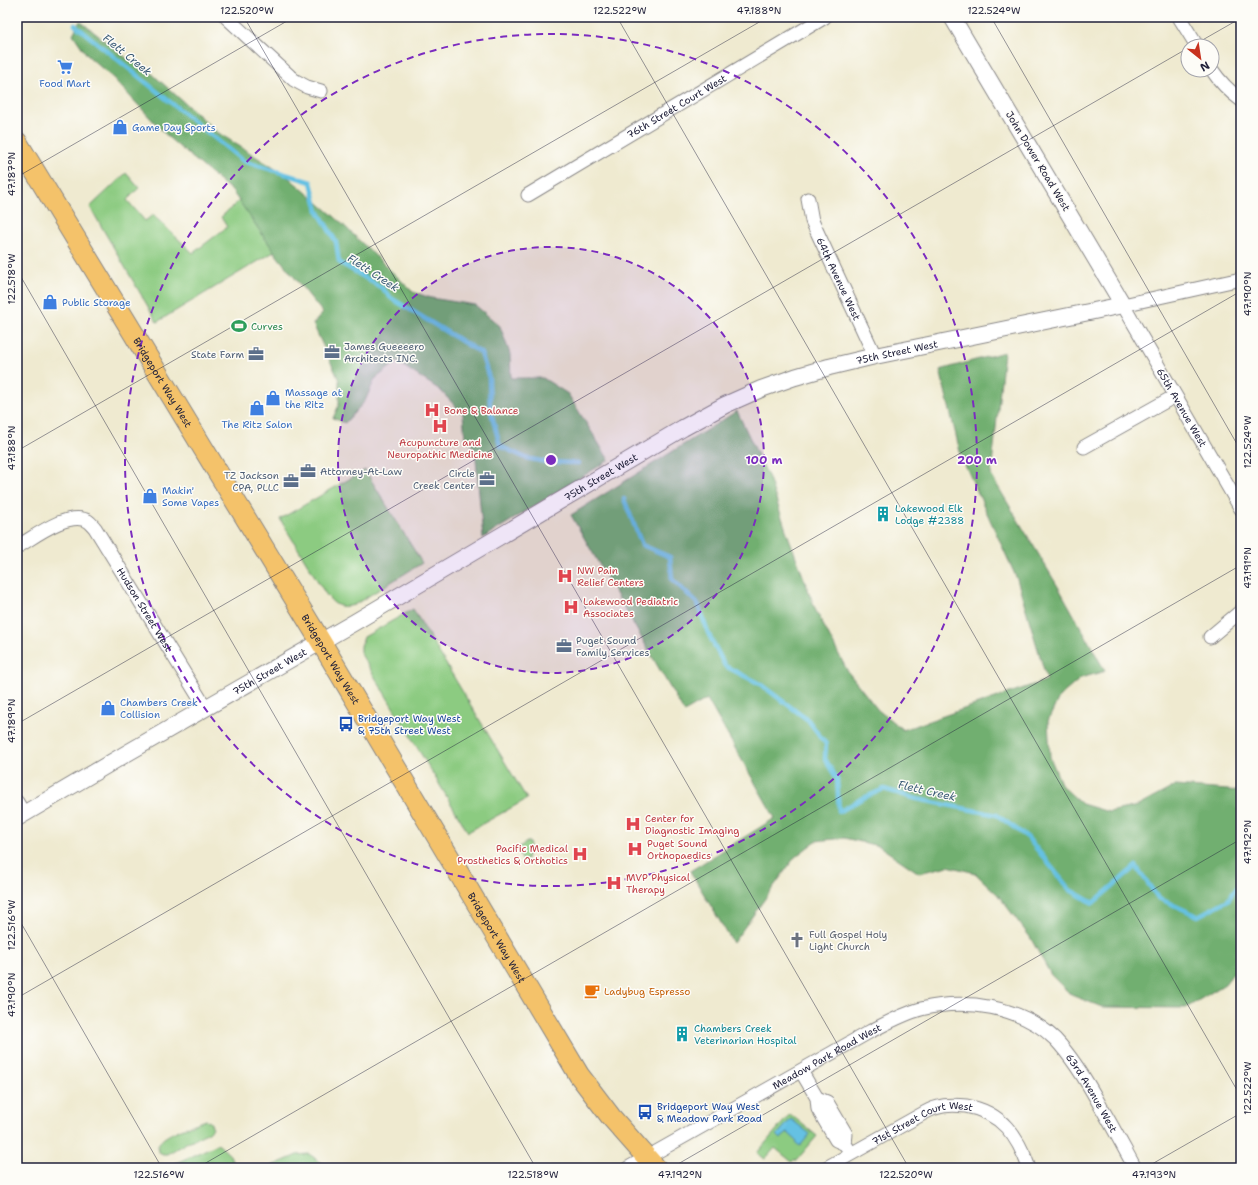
<svg xmlns="http://www.w3.org/2000/svg" width="1258" height="1185" font-family="'Shantell Sans',sans-serif">
<style>
.green{fill:#8ccb81;stroke:#57765e}
.forest{fill:#71af6f;stroke:#4a6855}
.water{fill:#65c1e3;stroke:#44728f}
.lines{fill:none;stroke-linecap:round;stroke-linejoin:round}
.stream{stroke:#65c1e3;stroke-width:4.5}
.minor-casing{stroke:#888686;stroke-width:15}
.tertiary-casing{stroke:#888686;stroke-width:18}
.primary-casing{stroke:#888686;stroke-width:22}
.minor{stroke:#fff;stroke-width:13}
.tertiary{stroke:#fff;stroke-width:16}
.primary{stroke:#f4c26a;stroke-width:20}
.ticks{fill:none;stroke:#22223b;stroke-width:1;stroke-opacity:0.45}
.ring{fill:none;stroke:#7b2cbf;stroke-width:2;stroke-dasharray:7 5}
.labels{text-anchor:middle;dominant-baseline:central;stroke-width:3;stroke-linejoin:round;paint-order:stroke}
.shop-label{font-size:10px;fill:#366cbe;stroke:#fdfcf7;text-anchor:start}
.street-label{font-size:10px;fill:#22223b;stroke:#fdfcf7}
.leisure-label{font-size:10px;fill:#27864d;stroke:#fdfcf7;text-anchor:start}
.service-label{font-size:10px;fill:#4e5e75;stroke:#fdfcf7;text-anchor:start}
.health-label{font-size:10px;fill:#be3a42;stroke:#fdfcf7;text-anchor:start}
.culture-label{font-size:10px;fill:#0d838f;stroke:#fdfcf7;text-anchor:start}
.transit-label{font-size:10px;fill:#164399;stroke:#fdfcf7;text-anchor:start}
.worship-label{font-size:10px;fill:#5b616d;stroke:#fdfcf7;text-anchor:start}
.food-label{font-size:10px;fill:#c56008;stroke:#fdfcf7;text-anchor:start}
.water-label{font-size:11px;font-style:italic;fill:#395a76;stroke:#fdfcf7}
.centre{fill:#7b2cbf;stroke:#fdfcf7;stroke-width:2}
.ring-label{font-size:12px;text-anchor:middle;font-weight:bold;fill:#7b2cbf;stroke:#fdfcf7;stroke-width:3;stroke-linejoin:round;paint-order:stroke}
.neatline{fill:none;stroke:#22223b;stroke-width:1.5}
.ticks-label{font-size:10px;text-anchor:middle;fill:#22223b}
</style>
<rect width="100%" height="100%" fill="#fdfcf7"/>
<filter id="ink" filterUnits="userSpaceOnUse"><feTurbulence type="fractalNoise" baseFrequency=".025" numOctaves="2"/><feDisplacementMap in="SourceGraphic" scale="8" xChannelSelector="R" yChannelSelector="G"/><feConvolveMatrix kernelMatrix="1 2 1 2 8 2 1 2 1" color-interpolation-filters="sRGB"/></filter>
<filter id="wash" filterUnits="userSpaceOnUse"><feTurbulence type="fractalNoise" baseFrequency=".012" numOctaves="4" result="noise"/><feDisplacementMap in="SourceGraphic" scale="16" xChannelSelector="R" yChannelSelector="G"/><feGaussianBlur stdDeviation="0.9" result="paint"/><feColorMatrix in="noise" values="0 0 0 0 0 0 0 0 0 0 0 0 0 0 0 0 0 1.4 0 .05"/><feComposite in="paint" operator="in"/></filter>
<g filter="url(#wash)">
<rect width="100%" height="100%" fill="#efead0"/>
<g class="green">
<polygon points="126,173 139,188 127,200 145,221 153,215 193,253 227,227 221,217 243,197 277,250 157,322 90,207"/>
<path d="M365,470L422,563L354,605C339,609 334,605 325,593L280,519Z"/>
<polygon points="413,609 527,799 468,832 361,654 361,646 364,637"/>
<polygon points="527,842 529,842 530,846 527,859 523,861 516,849"/>
<polygon points="790,1114 817,1136 796,1161 795,1159 792,1162 775,1148 765,1159 757,1153"/>
<path d="M206,1120L210,1122L213,1128L209,1132L188,1142L167,1154H163L159,1152C159,1150 158,1148 158,1146C160,1134 196,1124 206,1120Z"/>
<polygon points="218,1144 230,1155 234,1165 232,1168 165,1168"/>
<polygon points="309,1154 329,1168 267,1168 297,1155"/>
</g>
<g class="forest">
<polygon points="80,21 125,57 149,71 217,132 288,177 335,217 413,292 431,298 475,305 500,326 510,354 511,378 543,378 568,394 609,460 483,538 475,449 465,437 463,414 440,390 397,362 375,379 365,401 345,423 333,418 339,405 339,380 313,324 323,313 278,257 232,191 169,138 113,78 87,55 73,34"/>
<polygon points="1004,352 991,475 1060,590 1105,671 1081,678 1059,697 1048,721 1050,757 1062,786 1082,804 1109,812 1138,806 1175,786 1241,791 1241,963 1225,984 1186,1008 1102,1007 1071,995 1051,975 1030,937 998,895 975,873 948,866 919,873 879,846 844,838 816,841 795,857 733,943 690,871 775,818 707,699 684,712 571,515 737,411 769,478 786,530 816,611 848,672 878,710 903,730 1047,680 1017,579 961,456 940,370"/>
</g>
<polygon class="water" points="791,1119 810,1134 800,1146 796,1143 797,1141 787,1132 781,1139 777,1135"/>
<g class="lines">
<g class="stream">
<polyline points="75,25 243,161 311,182 318,211 336,242 339,262 382,288 391,298 481,353 489,378 490,408 500,446 526,458 546,462 578,463"/>
<polyline points="624,499 642,545 670,557 672,579 698,604 708,633 725,666 760,684 808,720 826,744 825,759 837,779 839,812 861,799 884,789 917,799 997,815 1027,837 1070,890 1093,903 1136,866 1158,898 1198,916 1228,900 1241,882"/>
</g>
</g>
</g>
<g filter="url(#ink)">
<g class="lines">
<defs>
<g id="minor">
<polyline points="226,17 294,80 307,87 321,91"/>
<polyline points="1179,17 1197,46"/>
<path d="M1212,70C1220,82 1229,91 1241,100"/>
<path id="s1" d="M528,195L825,17"/>
<path id="s2" d="M808,199L812,221L875,356"/>
<path id="s3" d="M1241,279L1123,305L1241,509"/>
<polyline points="1084,447 1175,396"/>
<path id="s4" d="M17,547C34,537 69,510 88,521C91,523 93,526 95,528L205,707"/>
<polyline points="1210,637 1241,611"/>
<polyline points="17,802 24,814"/>
<polyline points="801,1071 817,1098 818,1109 836,1140 845,1144"/>
<polyline points="817,1098 827,1102 846,1134 845,1144 849,1150"/>
<path id="s5" d="M628,1168L871,1031C887,1023 903,1014 921,1009C965,998 1021,1006 1055,1039C1074,1059 1088,1083 1101,1107C1113,1127 1124,1148 1135,1168"/>
<path id="s6" d="M826,1168L924,1113C938,1105 950,1104 966,1106C1001,1112 1018,1136 1029,1168"/>
</g>
<g id="tertiary">
<path id="s7" d="M17,818L129,752L355,622L683,428L725,405L761,389L795,377L829,367L875,356L1123,305L952,17"/>
</g>
<g id="primary">
<path id="s8" d="M17,142L321,642L579,1075L611,1117L656,1168"/>
</g>
</defs>
<use href="#minor" class="minor-casing"/>
<use href="#tertiary" class="tertiary-casing"/>
<use href="#primary" class="primary-casing"/>
<use href="#minor" class="minor"/>
<use href="#tertiary" class="tertiary"/>
<use href="#primary" class="primary"/>
</g>
</g>
<path class="ticks" d="M244,17L909,1168M617,17L1241,1097M991,17L1241,451M1192,46L1241,18M17,177L294,17M17,270L536,1168M17,451L768,17M17,724L1188,48M17,916L162,1168M17,998L1241,291M197,1168L1241,565M671,1168L1241,839M1145,1168L1241,1113"/>
<circle cx="551" cy="460" r="213" fill="#7b2cbf" fill-opacity=".12"/>
<g class="ring">
<circle cx="551" cy="460" r="213"/>
<circle cx="551" cy="460" r="426"/>
</g>
<defs>
<symbol id="supermarket-bare" viewBox="-9 -9 18 18"><path d="M-6-5.5h2.5l.6 2H6L4.5 2H-2.5L-4.4-4H-6ZM-1.5 3.2a1.3 1.3 0 1 0 .1 0ZM3 3.2a1.3 1.3 0 1 0 .1 0Z" fill="#3f7fe0" stroke="#fdfcf7" stroke-width="2.5" paint-order="stroke"/></symbol>
<symbol id="shop-bare" viewBox="-9 -9 18 18"><path d="M-5-2.5h2.3a2.7 3.5 0 0 1 5.4 0H5L5.5 6h-11ZM-1.5-2.5h3a1.5 2.3 0 0 0-3 0Z" fill="#3f7fe0" stroke="#fdfcf7" stroke-width="2.5" paint-order="stroke"/></symbol>
<symbol id="stadium-bare" viewBox="-9 -9 18 18"><path d="M0-5a6.5 5 0 1 0 0 10a6.5 5 0 1 0 0-10ZM-3.5-1.8h7v3.6h-7Z" fill="#2e9e5b" stroke="#fdfcf7" stroke-width="2.5" paint-order="stroke"/></symbol>
<symbol id="office-bare" viewBox="-9 -9 18 18"><path d="M-6-3h4V-5.5h4V-3h4V5H-6ZM-1-4.5V-3h2v-1.5ZM-6 0V1H6V0Z" fill="#5c6f8a" stroke="#fdfcf7" stroke-width="2.5" paint-order="stroke"/></symbol>
<symbol id="hospital-bare" viewBox="-9 -9 18 18"><path d="M-5-5h3v3.5h4V-5h3V5h-3V1.5h-4V5h-3Z" fill="#e0444e" stroke="#fdfcf7" stroke-width="2.5" paint-order="stroke"/></symbol>
<symbol id="building-bare" viewBox="-9 -9 18 18"><path d="M-4-6H4V6H1V3H-1V6H-4ZM-2.5-4.3h1.7v1.8h-1.7ZM.8-4.3h1.7v1.8H.8ZM-2.5-1h1.7V.8h-1.7ZM.8-1h1.7V.8H.8Z" fill="#0f9aa8" stroke="#fdfcf7" stroke-width="2.5" paint-order="stroke"/></symbol>
<symbol id="bus-bare" viewBox="-9 -9 18 18"><path d="M-5-6H5V4H4V6H2V4H-2V6H-4V4H-5ZM-3.5-4V0h7V-4ZM-3.5 1.2v1.5H-2V1.2ZM2 1.2v1.5H3.5V1.2Z" fill="#1a4fb4" stroke="#fdfcf7" stroke-width="2.5" paint-order="stroke"/></symbol>
<symbol id="church-bare" viewBox="-9 -9 18 18"><path d="M-1.2-6h2.4v3.5h3.3v2.4h-3.3V6h-2.4V-.1h-3.3v-2.4h3.3Z" fill="#6b7280" stroke="#fdfcf7" stroke-width="2.5" paint-order="stroke"/></symbol>
<symbol id="cafe-bare" viewBox="-9 -9 18 18"><path d="M-5.5-4.5H6V0H3Q3 3.5 0 3.5H-2.5Q-5.5 3.5-5.5 0ZM3-3.2v2h1.7v-2ZM-6 4.5H4V6H-6Z" fill="#e8710a" stroke="#fdfcf7" stroke-width="2.5" paint-order="stroke"/></symbol>
</defs>
<g fill-rule="evenodd">
<use href="#supermarket-bare" x="54" y="56" width="22" height="22"/>
<use href="#shop-bare" x="109" y="116" width="22" height="22"/>
<use href="#shop-bare" x="39" y="291" width="22" height="22"/>
<use href="#stadium-bare" x="228" y="315" width="22" height="22"/>
<use href="#office-bare" x="321" y="341" width="22" height="22"/>
<use href="#office-bare" x="245" y="343" width="22" height="22"/>
<use href="#shop-bare" x="262" y="387" width="22" height="22"/>
<use href="#shop-bare" x="246" y="397" width="22" height="22"/>
<use href="#hospital-bare" x="421" y="399" width="22" height="22"/>
<use href="#hospital-bare" x="429" y="415" width="22" height="22"/>
<use href="#office-bare" x="297" y="460" width="22" height="22"/>
<use href="#office-bare" x="476" y="468" width="22" height="22"/>
<use href="#office-bare" x="280" y="470" width="22" height="22"/>
<use href="#shop-bare" x="139" y="485" width="22" height="22"/>
<use href="#building-bare" x="872" y="503" width="22" height="22"/>
<use href="#hospital-bare" x="554" y="565" width="22" height="22"/>
<use href="#hospital-bare" x="560" y="596" width="22" height="22"/>
<use href="#office-bare" x="553" y="635" width="22" height="22"/>
<use href="#shop-bare" x="97" y="697" width="22" height="22"/>
<use href="#bus-bare" x="335" y="713" width="22" height="22"/>
<use href="#hospital-bare" x="622" y="813" width="22" height="22"/>
<use href="#hospital-bare" x="624" y="838" width="22" height="22"/>
<use href="#hospital-bare" x="569" y="843" width="22" height="22"/>
<use href="#hospital-bare" x="603" y="872" width="22" height="22"/>
<use href="#church-bare" x="786" y="929" width="22" height="22"/>
<use href="#cafe-bare" x="581" y="980" width="22" height="22"/>
<use href="#building-bare" x="671" y="1023" width="22" height="22"/>
<use href="#bus-bare" x="634" y="1101" width="22" height="22"/>
</g>
<g class="labels">
<g class="shop-label">
<text x="65" y="83" text-anchor="middle">Food Mart</text>
<text x="132" y="127">Game Day Sports</text>
<text x="62" y="302">Public Storage</text>
<text x="285" y="392">Massage at<tspan x="285" dy="12">the Ritz</tspan></text>
<text x="257" y="424" text-anchor="middle">The Ritz Salon</text>
<text x="162" y="490">Makin'<tspan x="162" dy="12">Some Vapes</tspan></text>
<text x="120" y="702">Chambers Creek<tspan x="120" dy="12">Collision</tspan></text>
</g>
<g class="street-label">
<text stroke="none"><textPath href="#s1" startOffset="173">76th Street Court West</textPath></text>
<text transform="translate(1038 161) rotate(59)">John Dower Road West</text>
<text stroke="none"><textPath href="#s2" startOffset="86">64th Avenue West</textPath></text>
<text stroke="none"><textPath href="#s7" startOffset="1000">75th Street West</textPath></text>
<text stroke="none"><textPath href="#s8" startOffset="281">Bridgeport Way West</textPath></text>
<text stroke="none"><textPath href="#s3" startOffset="239">65th Avenue West</textPath></text>
<text stroke="none"><textPath href="#s7" startOffset="676">75th Street West</textPath></text>
<text stroke="none"><textPath href="#s4" startOffset="184">Hudson Street West</textPath></text>
<text stroke="none"><textPath href="#s8" startOffset="605">Bridgeport Way West</textPath></text>
<text stroke="none"><textPath href="#s7" startOffset="292">75th Street West</textPath></text>
<text stroke="none"><textPath href="#s8" startOffset="929">Bridgeport Way West</textPath></text>
<text stroke="none"><textPath href="#s5" startOffset="228">Meadow Park Road West</textPath></text>
<text stroke="none"><textPath href="#s5" startOffset="542">63rd Avenue West</textPath></text>
<text stroke="none"><textPath href="#s6" startOffset="108">71st Street Court West</textPath></text>
</g>
<g class="leisure-label">
<text x="251" y="326">Curves</text>
</g>
<g class="service-label">
<text x="344" y="346">James Gueeeero<tspan x="344" dy="12">Architects INC.</tspan></text>
<text x="244" y="354" text-anchor="end">State Farm</text>
<text x="320" y="471">Attorney-At-Law</text>
<text x="475" y="473" text-anchor="end">Circle<tspan x="475" dy="12">Creek Center</tspan></text>
<text x="279" y="475" text-anchor="end">TZ Jackson<tspan x="279" dy="12">CPA, PLLC</tspan></text>
<text x="576" y="640">Puget Sound<tspan x="576" dy="12">Family Services</tspan></text>
</g>
<g class="health-label">
<text x="444" y="410">Bone &amp; Balance</text>
<text x="440" y="442" text-anchor="middle">Acupuncture and<tspan x="440" dy="12">Neuropathic Medicine</tspan></text>
<text x="577" y="570">NW Pain<tspan x="577" dy="12">Relief Centers</tspan></text>
<text x="583" y="601">Lakewood Pediatric<tspan x="583" dy="12">Associates</tspan></text>
<text x="645" y="818">Center for<tspan x="645" dy="12">Diagnostic Imaging</tspan></text>
<text x="647" y="843">Puget Sound<tspan x="647" dy="12">Orthopaedics</tspan></text>
<text x="568" y="848" text-anchor="end">Pacific Medical<tspan x="568" dy="12">Prosthetics &amp; Orthotics</tspan></text>
<text x="626" y="877">MVP Physical<tspan x="626" dy="12">Therapy</tspan></text>
</g>
<g class="culture-label">
<text x="895" y="508">Lakewood Elk<tspan x="895" dy="12">Lodge #2388</tspan></text>
<text x="694" y="1028">Chambers Creek<tspan x="694" dy="12">Veterinarian Hospital</tspan></text>
</g>
<g class="transit-label">
<text x="358" y="718">Bridgeport Way West<tspan x="358" dy="12">&amp; 75th Street West</tspan></text>
<text x="657" y="1106">Bridgeport Way West<tspan x="657" dy="12">&amp; Meadow Park Road</tspan></text>
</g>
<g class="worship-label">
<text x="809" y="934">Full Gospel Holy<tspan x="809" dy="12">Light Church</tspan></text>
</g>
<g class="food-label">
<text x="604" y="991">Ladybug Espresso</text>
</g>
<g class="water-label">
<text transform="translate(127 55) rotate(39)">Flett Creek</text>
<text transform="translate(373 273) rotate(33)">Flett Creek</text>
<text transform="translate(927 791) rotate(13)">Flett Creek</text>
</g>
</g>
<circle cx="551" cy="460" r="6" class="centre"/>
<g class="ring-label">
<text x="764" y="464">100 m</text>
<text x="977" y="464">200 m</text>
</g>
<rect width="1258" height="1185" fill="none" stroke="#fdfcf7" stroke-width="44"/>
<g transform="translate(1200 58) rotate(150)"><circle r="19" fill="#fdfcf7" stroke="#a5a5ac"/>
<path d="M0-3L7 15L0 10L-7 15Z" fill="#c8321e"/>
<text y="-6" font-size="11" font-weight="bold" text-anchor="middle" fill="#22223b">N</text>
</g>
<rect x="22" y="22" width="1214" height="1141" class="neatline"/>
<g class="ticks-label">
<text x="247" y="14">122.520°W</text>
<text x="620" y="14">122.522°W</text>
<text x="759" y="14">47.188°N</text>
<text x="994" y="14">122.524°W</text>
<text transform="translate(11 174) rotate(-90)" y="4">47.187°N</text>
<text transform="translate(11 279) rotate(-90)" y="4">122.518°W</text>
<text transform="translate(1247 294) rotate(-90)" y="4">47.190°N</text>
<text transform="translate(1247 442) rotate(-90)" y="4">122.524°W</text>
<text transform="translate(11 448) rotate(-90)" y="4">47.188°N</text>
<text transform="translate(1247 568) rotate(-90)" y="4">47.191°N</text>
<text transform="translate(11 721) rotate(-90)" y="4">47.189°N</text>
<text transform="translate(1247 842) rotate(-90)" y="4">47.192°N</text>
<text transform="translate(11 925) rotate(-90)" y="4">122.516°W</text>
<text transform="translate(11 995) rotate(-90)" y="4">47.190°N</text>
<text transform="translate(1247 1088) rotate(-90)" y="4">122.522°W</text>
<text x="159" y="1178">122.516°W</text>
<text x="533" y="1178">122.518°W</text>
<text x="680" y="1178">47.192°N</text>
<text x="906" y="1178">122.520°W</text>
<text x="1154" y="1178">47.193°N</text>
</g>
</svg>
